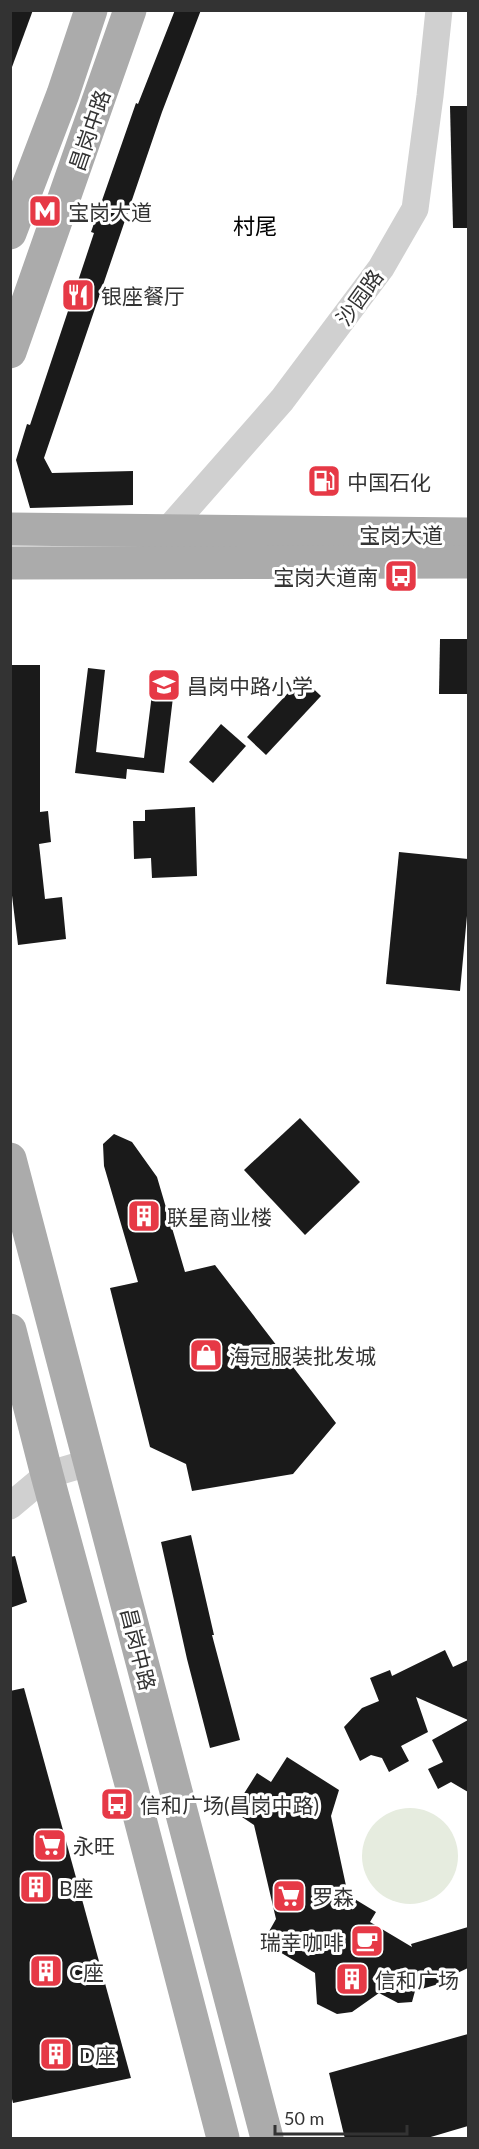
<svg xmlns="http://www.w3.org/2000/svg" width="479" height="2149" font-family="Lato,'Noto Sans SC',sans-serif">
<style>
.green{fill:#e6ecdf}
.building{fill:#1a1a1a}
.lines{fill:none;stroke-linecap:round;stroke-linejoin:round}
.minor{stroke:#d0d0d0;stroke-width:27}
.major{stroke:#ababab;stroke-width:33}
.labels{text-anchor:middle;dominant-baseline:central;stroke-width:6;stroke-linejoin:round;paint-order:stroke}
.street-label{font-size:21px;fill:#333;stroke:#fff}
.poi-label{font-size:21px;fill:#333;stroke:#fff;text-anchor:start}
.neighbourhood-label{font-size:22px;fill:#000;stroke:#fff}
</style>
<rect width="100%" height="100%" fill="#fff"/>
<circle class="green" cx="410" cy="1856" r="48"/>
<g class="building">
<polygon points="10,10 33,10 12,67 10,67"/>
<polygon points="175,10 201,10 162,112 44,458 52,473 133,471 133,505 30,508 16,460 27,424 30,425 94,233 91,232 136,103 138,104"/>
<polygon points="450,106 468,106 468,228 453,228"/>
<polygon points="440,639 468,639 468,694 439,694"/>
<polygon points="10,665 40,665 40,812 48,811 51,842 39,844 45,899 62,897 66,939 18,945 10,879"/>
<polygon points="88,668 105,670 96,752 144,758 155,670 176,672 164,773 127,769 126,779 75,773"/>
<polygon points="302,678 321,696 266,755 247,737"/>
<polygon points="221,724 246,746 213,783 189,762"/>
<polygon points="195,807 197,876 152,878 151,858 134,859 133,821 145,821 145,810"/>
<polygon points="399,852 468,859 468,905 460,991 386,984"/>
<polygon points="300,1118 360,1182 305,1235 244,1170"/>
<polygon points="114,1134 132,1142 157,1177 185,1272 215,1265 336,1423 293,1474 192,1491 186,1464 150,1447 110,1288 138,1282 104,1166 103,1144"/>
<polygon points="191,1535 214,1635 212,1635 240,1740 210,1748 187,1659 161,1542"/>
<polygon points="15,1556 27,1602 10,1608 10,1557"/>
<polygon points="445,1650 453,1667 468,1660 468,1720 416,1697 428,1732 401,1746 409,1761 389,1772 382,1758 371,1755 360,1761 344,1727 362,1708 379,1701 370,1678 390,1670 392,1676"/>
<polygon points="24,1688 131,2078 13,2103 10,2091 10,1691"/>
<polygon points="468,1720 468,1792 451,1782 438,1789 428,1769 443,1762 432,1740"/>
<polygon points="287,1757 339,1790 331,1816 348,1895 376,1912 370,1922 412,1947 411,1944 468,1927 468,1968 451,1976 452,1980 415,1991 412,2002 398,2003 379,1993 352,2012 337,2014 317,2004 315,1973 263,1942 276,1919 254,1825 233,1811 257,1773 271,1782"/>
<polygon points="468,2034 468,2126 424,2139 345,2139 329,2073"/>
</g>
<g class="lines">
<g class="minor">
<polyline points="166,532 282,400 381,268 415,209 430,96 439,10"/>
<polyline points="10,1506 47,1475 91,1462"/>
</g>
<g class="major">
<polyline points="10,233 63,94 91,10"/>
<polyline points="10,352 130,10"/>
<polyline points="10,529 468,534"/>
<polyline points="10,563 468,562"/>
<polyline points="10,1159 267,2138"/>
<polyline points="10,1330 47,1475 131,1784 223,2138"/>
</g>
</g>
<defs>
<symbol id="metro-square" viewBox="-11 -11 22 22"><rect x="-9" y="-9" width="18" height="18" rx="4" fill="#e63946" stroke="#fff"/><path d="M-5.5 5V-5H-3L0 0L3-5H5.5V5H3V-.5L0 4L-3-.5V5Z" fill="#fff"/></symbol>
<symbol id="restaurant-square" viewBox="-11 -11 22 22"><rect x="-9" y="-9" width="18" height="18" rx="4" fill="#e63946" stroke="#fff"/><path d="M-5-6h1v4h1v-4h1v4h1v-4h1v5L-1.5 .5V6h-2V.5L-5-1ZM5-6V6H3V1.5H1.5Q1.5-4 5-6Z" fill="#fff"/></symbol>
<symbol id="fuel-square" viewBox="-11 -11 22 22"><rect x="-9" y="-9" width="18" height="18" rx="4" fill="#e63946" stroke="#fff"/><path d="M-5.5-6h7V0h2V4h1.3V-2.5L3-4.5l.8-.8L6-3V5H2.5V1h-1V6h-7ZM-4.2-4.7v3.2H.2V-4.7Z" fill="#fff"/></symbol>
<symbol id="bus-square" viewBox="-11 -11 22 22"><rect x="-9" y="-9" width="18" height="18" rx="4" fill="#e63946" stroke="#fff"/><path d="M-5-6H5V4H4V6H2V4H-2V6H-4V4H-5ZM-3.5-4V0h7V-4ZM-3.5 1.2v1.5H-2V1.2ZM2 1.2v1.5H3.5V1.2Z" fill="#fff"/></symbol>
<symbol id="school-square" viewBox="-11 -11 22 22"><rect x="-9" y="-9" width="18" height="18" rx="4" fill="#e63946" stroke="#fff"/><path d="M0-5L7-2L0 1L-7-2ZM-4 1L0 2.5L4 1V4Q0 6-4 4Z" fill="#fff"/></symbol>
<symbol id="building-square" viewBox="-11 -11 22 22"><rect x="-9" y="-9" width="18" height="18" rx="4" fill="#e63946" stroke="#fff"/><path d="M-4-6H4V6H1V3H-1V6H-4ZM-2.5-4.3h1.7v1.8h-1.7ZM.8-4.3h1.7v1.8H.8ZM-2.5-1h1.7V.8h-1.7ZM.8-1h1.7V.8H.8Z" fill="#fff"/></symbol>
<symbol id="shop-square" viewBox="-11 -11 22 22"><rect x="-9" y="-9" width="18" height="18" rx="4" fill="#e63946" stroke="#fff"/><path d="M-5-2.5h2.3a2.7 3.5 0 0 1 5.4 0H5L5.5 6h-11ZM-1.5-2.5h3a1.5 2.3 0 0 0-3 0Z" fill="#fff"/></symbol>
<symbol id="supermarket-square" viewBox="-11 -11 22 22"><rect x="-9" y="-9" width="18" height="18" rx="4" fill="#e63946" stroke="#fff"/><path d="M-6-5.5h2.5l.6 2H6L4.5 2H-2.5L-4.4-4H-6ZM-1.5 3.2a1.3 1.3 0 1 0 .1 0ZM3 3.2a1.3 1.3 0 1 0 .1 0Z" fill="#fff"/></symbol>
<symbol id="cafe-square" viewBox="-11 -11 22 22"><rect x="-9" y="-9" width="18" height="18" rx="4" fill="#e63946" stroke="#fff"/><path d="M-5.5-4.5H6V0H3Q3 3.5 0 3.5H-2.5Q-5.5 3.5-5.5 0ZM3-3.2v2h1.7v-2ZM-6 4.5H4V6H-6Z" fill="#fff"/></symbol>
</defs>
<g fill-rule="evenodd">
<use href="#metro-square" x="26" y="192" width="38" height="38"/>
<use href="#restaurant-square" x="59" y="276" width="38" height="38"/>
<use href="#fuel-square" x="305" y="462" width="38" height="38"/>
<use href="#bus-square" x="382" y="557" width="38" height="38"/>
<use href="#school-square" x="145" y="666" width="38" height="38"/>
<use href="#building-square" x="125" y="1197" width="38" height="38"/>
<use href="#shop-square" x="187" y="1336" width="38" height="38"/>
<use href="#bus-square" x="98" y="1785" width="38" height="38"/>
<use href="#supermarket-square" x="31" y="1826" width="38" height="38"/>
<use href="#building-square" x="17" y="1868" width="38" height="38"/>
<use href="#supermarket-square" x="270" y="1877" width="38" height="38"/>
<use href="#cafe-square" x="348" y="1922" width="38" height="38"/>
<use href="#building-square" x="27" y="1952" width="38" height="38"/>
<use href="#building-square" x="333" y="1960" width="38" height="38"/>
<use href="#building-square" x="37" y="2035" width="38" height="38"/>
</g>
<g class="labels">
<g class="street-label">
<text transform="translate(89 130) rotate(-71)">昌岗中路</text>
<text transform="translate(359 297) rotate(-54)">沙园路</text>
<text x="401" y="534">宝岗大道</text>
<text transform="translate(139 1649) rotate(76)">昌岗中路</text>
</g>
<g class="poi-label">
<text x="68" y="211">宝岗大道</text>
<text x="101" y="295">银座餐厅</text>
<text x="347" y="481">中国石化</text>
<text x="378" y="576" text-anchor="end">宝岗大道南</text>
<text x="187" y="685">昌岗中路小学</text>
<text x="167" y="1216">联星商业楼</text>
<text x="229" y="1355">海冠服装批发城</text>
<text x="140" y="1804">信和广场(昌岗中路)</text>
<text x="73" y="1845">永旺</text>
<text x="59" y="1887">B座</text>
<text x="312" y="1896">罗森</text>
<text x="344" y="1941" text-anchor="end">瑞幸咖啡</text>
<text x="69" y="1971">C座</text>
<text x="375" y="1979">信和广场</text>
<text x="79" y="2054">D座</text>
</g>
<g class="neighbourhood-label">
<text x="255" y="225">村尾</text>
</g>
</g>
<rect width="479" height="2149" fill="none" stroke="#333333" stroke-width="24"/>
<path d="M275 2125v9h132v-9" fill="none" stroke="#333333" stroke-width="3"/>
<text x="284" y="2125" font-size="18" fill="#333333" stroke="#ffffff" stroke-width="4.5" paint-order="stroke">50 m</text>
</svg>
